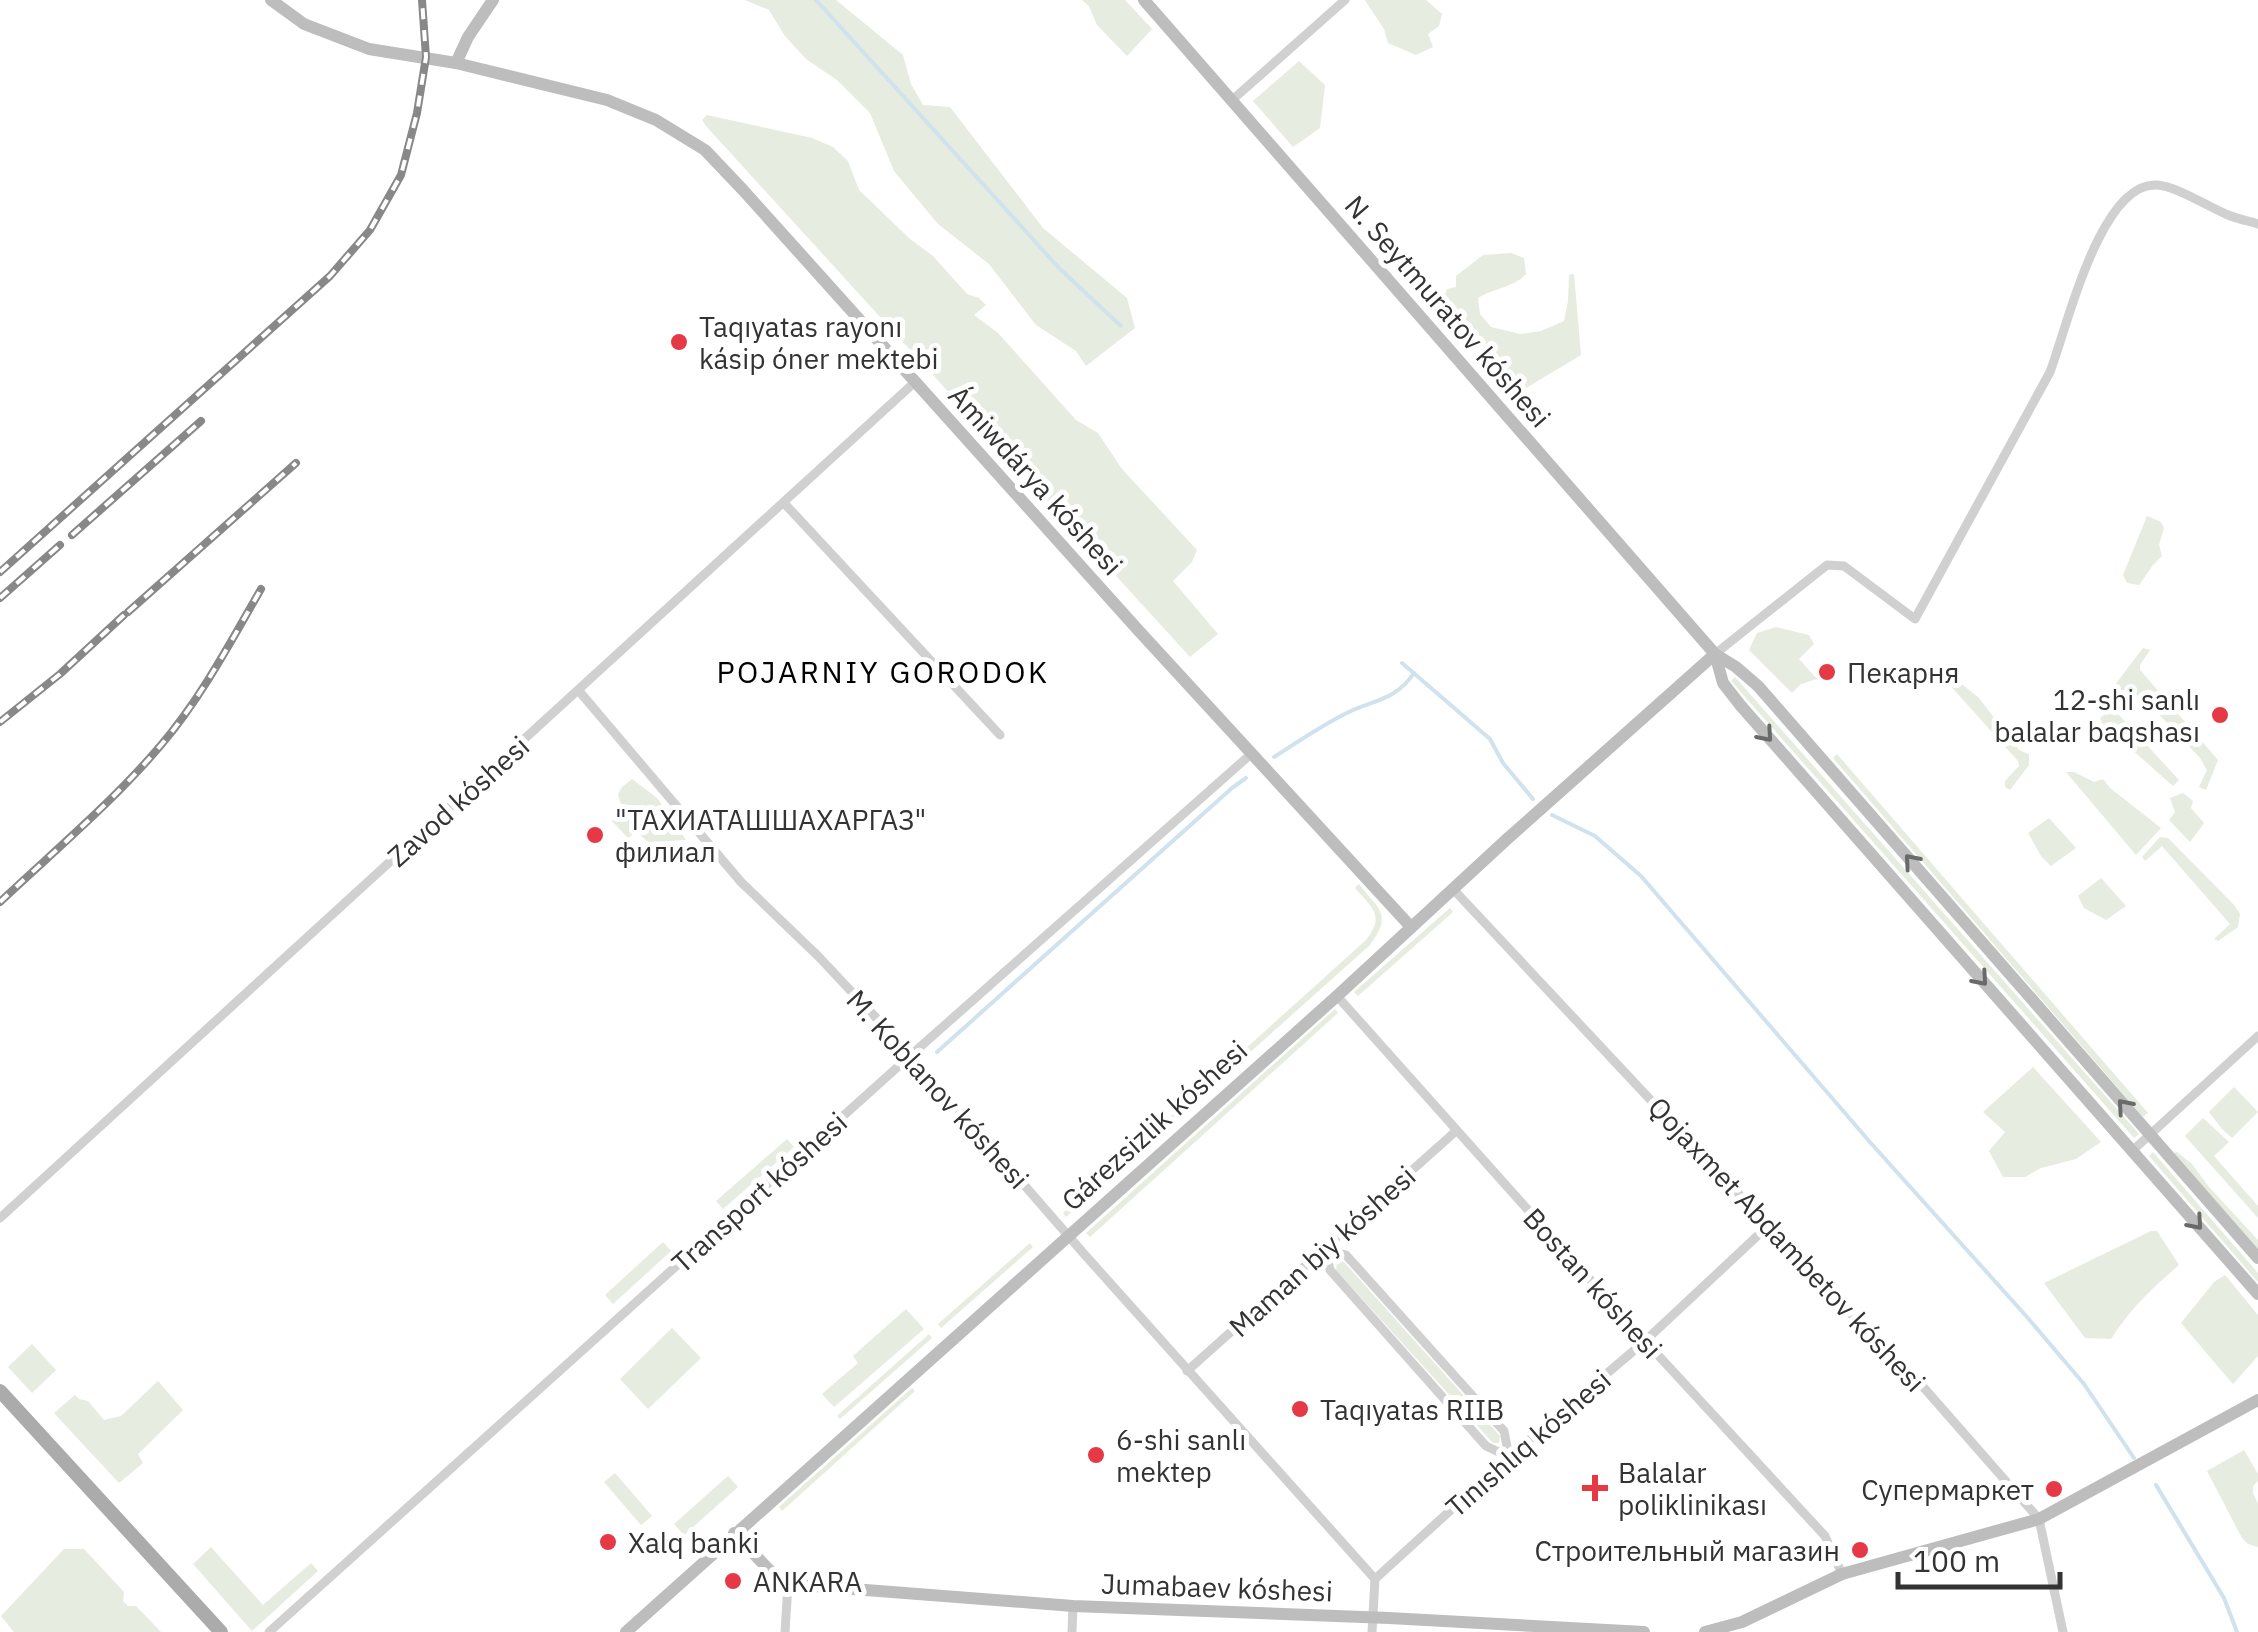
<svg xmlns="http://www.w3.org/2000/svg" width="2258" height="1632" font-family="'IBM Plex Sans',sans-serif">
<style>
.green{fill:#e6ecdf}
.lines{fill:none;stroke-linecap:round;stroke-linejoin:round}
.stream{stroke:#cfe2ee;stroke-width:4}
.street{stroke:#d0d0d0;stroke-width:9}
.secondary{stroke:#bdbdbd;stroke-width:12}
.primary{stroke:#ababab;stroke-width:14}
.rail-casing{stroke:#888;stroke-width:8}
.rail{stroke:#fff;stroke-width:4;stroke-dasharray:11;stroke-linecap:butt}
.oneway{stroke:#6a6a6a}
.poi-dot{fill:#e63946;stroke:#fff;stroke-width:4}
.labels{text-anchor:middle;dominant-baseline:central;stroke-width:10;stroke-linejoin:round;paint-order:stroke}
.street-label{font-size:28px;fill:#333;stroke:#fff}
.poi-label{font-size:28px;fill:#333;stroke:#fff;text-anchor:start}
.neighbourhood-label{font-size:30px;letter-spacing:2.5px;fill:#000;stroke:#fff}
</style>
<rect width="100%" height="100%" fill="#fff"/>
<g class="green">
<polygon points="745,0 836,0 903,55 911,84 923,105 950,107 1043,228 1127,298 1135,328 1086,366 1076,351 1036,325 989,264 938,224 894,171 870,113 837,80 806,59 785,36 769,10"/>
<polygon points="1082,0 1125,0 1152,29 1127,56 1097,25 1089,6"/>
<polygon points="1365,0 1426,0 1442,14 1439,26 1428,34 1433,47 1416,55 1388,43 1384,29"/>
<polygon points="1299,61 1325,85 1320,128 1293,147 1253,101"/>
<polygon points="707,115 812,138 833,147 848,161 859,190 910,239 933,256 967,294 979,298 986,305 974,315 998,333 1076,420 1098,433 1122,469 1197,550 1192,562 1173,581 1218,634 1190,657 706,126 702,120"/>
<path d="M1511,253L1524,258L1526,274C1513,288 1494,288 1478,298L1480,314L1491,327L1520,334L1541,331L1564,321L1568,301L1569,275L1574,274L1581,355L1521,391L1443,301L1447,289L1456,287V276L1483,255Z"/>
<polygon points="2147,516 2161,522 2164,528 2159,545 2162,556 2153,565 2139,585 2127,583 2123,575"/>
<polygon points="1776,627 1809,635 1814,644 1799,659 1817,679 1801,684 1792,693 1749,650 1757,633"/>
<polygon points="2143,648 2150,650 2140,665 2140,670 2218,760 2206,790 2199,787 2207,770 2200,758 2140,694 2118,714 2179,780 2173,786 2102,723 2100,718 2109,711 2108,694"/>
<polygon points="1950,675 1978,697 2019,750 2029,754 2029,765 2010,790 2005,787 2005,781 2019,766 2018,761 1947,682"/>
<polygon points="1735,677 2139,1134 2134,1138 1731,681"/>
<polygon points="1837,754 2148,1113 2143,1117 1833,758"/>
<polygon points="2066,772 2074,772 2094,782 2103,779 2110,788 2161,828 2136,855"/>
<polygon points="632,779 657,798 686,840 648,842 637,832 628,838 612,821 622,808 618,795 622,787"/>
<polygon points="2183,793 2193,801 2191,808 2204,823 2190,842 2169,820 2175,812 2170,798"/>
<polygon points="2049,818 2076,848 2051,866 2041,856 2028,833"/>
<polygon points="2160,837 2168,838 2235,906 2240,914 2238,927 2218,941 2214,939 2230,924 2162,846 2145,861 2142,857"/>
<polygon points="2101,878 2126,906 2106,920 2084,908 2078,896"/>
<path d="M1359,884C1379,910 1393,914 1370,945L1066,1217L1063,1213L1366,940C1385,915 1373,909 1355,888Z"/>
<polygon points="1450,908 1453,912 1358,996 1354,992"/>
<polygon points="1335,1009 1338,1013 1090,1237 1086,1233"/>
<polygon points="2033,1067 2101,1142 2076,1159 2041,1168 2025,1177 2003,1177 1989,1151 2005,1132 1983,1112"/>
<polygon points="2234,1087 2258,1112 2232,1138 2222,1129 2209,1112"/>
<polygon points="2203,1118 2229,1142 2214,1156 2258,1206 2258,1218 2185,1136"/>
<polygon points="787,1139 794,1147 723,1209 716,1201"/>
<polygon points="2153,1152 2258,1273 2258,1282 2149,1156"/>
<polygon points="2177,1152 2192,1164 2209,1187 2258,1240 2258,1250 2174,1153"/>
<path d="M2151,1231H2157L2179,1265C2152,1288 2130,1309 2111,1339L2085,1338L2044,1283Z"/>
<polygon points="663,1242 671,1251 613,1304 605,1295"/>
<polygon points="1030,1243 1033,1247 941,1328 938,1324"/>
<polygon points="1337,1262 1344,1262 1500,1436 1499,1443 1493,1443 1336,1270"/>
<polygon points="2225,1275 2258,1315 2258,1356 2233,1384 2181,1323 2214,1282"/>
<polygon points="906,1309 924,1329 834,1407 822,1394 858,1363 853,1356"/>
<polygon points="672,1328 701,1358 648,1409 620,1379"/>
<polygon points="929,1334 932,1338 840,1419 837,1416"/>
<polygon points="32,1344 56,1370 32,1393 8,1367"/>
<polygon points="158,1381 183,1410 138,1454 143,1463 119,1483 54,1413 75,1395 79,1399 88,1401 104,1420 121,1416"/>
<polygon points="912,1388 915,1391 782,1511 779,1507"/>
<polygon points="2244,1450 2258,1474 2258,1481 2253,1486 2253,1493 2258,1504 2258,1547 2248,1544 2242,1538 2207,1471"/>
<polygon points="615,1473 652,1516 641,1525 604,1482"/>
<polygon points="728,1476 738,1487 684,1535 674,1524"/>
<polygon points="211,1547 263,1605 311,1563 318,1571 252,1631 193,1564"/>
<polygon points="64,1549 84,1549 124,1592 123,1601 128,1606 136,1606 161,1632 14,1632 1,1616"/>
</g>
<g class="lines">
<g class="stream">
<polyline points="816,0 1059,268 1121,326"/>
<polyline points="1402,663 1490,739 1503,763 1533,799"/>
<path d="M1274,757C1296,743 1318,728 1341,716C1369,700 1394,703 1414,673"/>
<polyline points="1552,815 1595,836 1641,876 1869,1141 2027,1317 2084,1384 2134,1458"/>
<polyline points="937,1052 1232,788 1246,778"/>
<polyline points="2156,1485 2224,1598 2237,1632"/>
</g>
<g class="street">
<polyline points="1231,101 1345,0"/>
<polyline points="784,503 1000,735"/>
<path d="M1715,654L1827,565L1844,566L1915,619L2050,372C2066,331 2100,181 2157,185C2176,186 2209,207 2228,215C2238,219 2248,221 2258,224"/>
<polyline points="579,691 741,882 818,956 911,1055 1085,1255 1375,1579"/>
<polyline points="1453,889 1851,1314 1925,1389 2039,1519 2063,1632"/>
<polyline points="1337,996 1645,1341 1825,1536 1842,1574"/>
<polyline points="2132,1151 2258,1036"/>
<polyline points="0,1218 915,382"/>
<polygon points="1325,1249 1346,1255 1504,1431 1509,1457 1486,1446 1330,1270"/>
<polyline points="1187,1371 1456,1131"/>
<polyline points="1375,1579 1509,1457 1645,1341 1769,1225"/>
<polyline points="269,1632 911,1055 1251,754"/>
<polyline points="785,1632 788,1584"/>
<polyline points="1072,1632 1073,1606"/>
<polyline points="1372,1632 1375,1579"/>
</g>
<g class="secondary">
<polyline points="271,0 304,24 369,49 456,63 607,100 656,120 705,150 743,190 1139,631 1411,927"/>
<polyline points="1144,0 1715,654 1736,667 1758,686 2258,1258"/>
<polyline points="456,63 468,37 493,0"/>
<polyline points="1715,654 1723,683 1741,706 2258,1294"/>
<polyline points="734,1533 772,1573 788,1584 1073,1606 1389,1618 1644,1632"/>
<polyline points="626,1632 1337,996 1506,840 1715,654"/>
<polyline points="1705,1632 1742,1622 1842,1574 2039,1519 2258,1400"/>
</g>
<polyline class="primary" points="0,1391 221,1632"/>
<defs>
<g id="rail">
<polyline points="72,535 201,421"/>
<polyline points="0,572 330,276 370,230 401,175 417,113 426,57 422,0"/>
<polyline points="0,598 60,545"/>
<polyline points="128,612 296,463"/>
<polyline points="0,722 60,674 124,615"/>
<path d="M0,902C54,851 113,802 161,745C201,698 230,643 261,589"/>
</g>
</defs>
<use href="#rail" class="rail-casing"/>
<use href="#rail" class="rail"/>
</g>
<defs><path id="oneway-chevron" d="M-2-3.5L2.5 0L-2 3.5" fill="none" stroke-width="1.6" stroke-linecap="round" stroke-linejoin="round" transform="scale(2.5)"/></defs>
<g class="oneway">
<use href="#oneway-chevron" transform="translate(1766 735) rotate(49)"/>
<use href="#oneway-chevron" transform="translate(1911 861) rotate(-131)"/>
<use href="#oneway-chevron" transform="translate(1981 979) rotate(49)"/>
<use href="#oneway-chevron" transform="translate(2124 1106) rotate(-131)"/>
<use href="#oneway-chevron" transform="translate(2196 1223) rotate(49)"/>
</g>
<g class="poi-dot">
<circle cx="679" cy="342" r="10"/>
<circle cx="1827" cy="672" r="10"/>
<circle cx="2220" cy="715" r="10"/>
<circle cx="595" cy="835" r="10"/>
<circle cx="1300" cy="1409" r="10"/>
<circle cx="1096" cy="1455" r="10"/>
<path d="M1590 1473h10v10h10v10h-10v10h-10v-10h-10v-10h10z"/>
<circle cx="2054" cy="1489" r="10"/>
<circle cx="608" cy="1542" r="10"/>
<circle cx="1860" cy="1550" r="10"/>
<circle cx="733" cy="1581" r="10"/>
</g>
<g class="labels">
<g class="street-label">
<text transform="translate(1448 311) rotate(49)">N. Seytmuratov kóshesi</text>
<text transform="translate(1036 480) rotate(48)">Ámiwdárya kóshesi</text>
<text transform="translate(458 801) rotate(-42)">Zavod kóshesi</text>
<text transform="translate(938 1089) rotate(48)">M. Koblanov kóshesi</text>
<text transform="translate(1154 1125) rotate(-42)">Gárezsizlik kóshesi</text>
<text transform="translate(759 1192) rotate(-42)">Transport kóshesi</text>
<text transform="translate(1787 1244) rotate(47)">Qojaxmet Abdambetov kóshesi</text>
<text transform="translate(1322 1251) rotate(-42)">Maman biy kóshesi</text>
<text transform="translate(1593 1283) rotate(48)">Bostan kóshesi</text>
<text transform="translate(1528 1443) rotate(-41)">Tınıshlıq kóshesi</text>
<text transform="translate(1217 1587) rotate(2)">Jumabaev kóshesi</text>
</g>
<g class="poi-label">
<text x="699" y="326">Taqıyatas rayonı<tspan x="699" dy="32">kásip óner mektebi</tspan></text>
<text x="1847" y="672">Пекарня</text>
<text x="2200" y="699" text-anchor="end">12-shi sanlı<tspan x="2200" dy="32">balalar baqshası</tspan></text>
<text x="615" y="819">"ТАХИАТАШШАХАРГАЗ"<tspan x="615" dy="32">филиал</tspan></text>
<text x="1320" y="1409">Taqıyatas RIIB</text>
<text x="1116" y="1439">6-shi sanlı<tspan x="1116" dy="32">mektep</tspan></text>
<text x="1618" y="1472">Balalar<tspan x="1618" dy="32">poliklinikası</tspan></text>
<text x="2034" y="1489" text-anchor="end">Супермаркет</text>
<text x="628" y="1542">Xalq banki</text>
<text x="1840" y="1550" text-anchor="end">Строительный магазин</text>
<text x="753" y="1581">ANKARA</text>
</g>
<g class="neighbourhood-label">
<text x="883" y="671">POJARNIY GORODOK</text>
</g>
</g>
<path d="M1898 1572v15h162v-15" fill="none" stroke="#333333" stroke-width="5"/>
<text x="1913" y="1572" font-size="30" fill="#333333" stroke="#ffffff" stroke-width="8" paint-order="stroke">100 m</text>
</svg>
